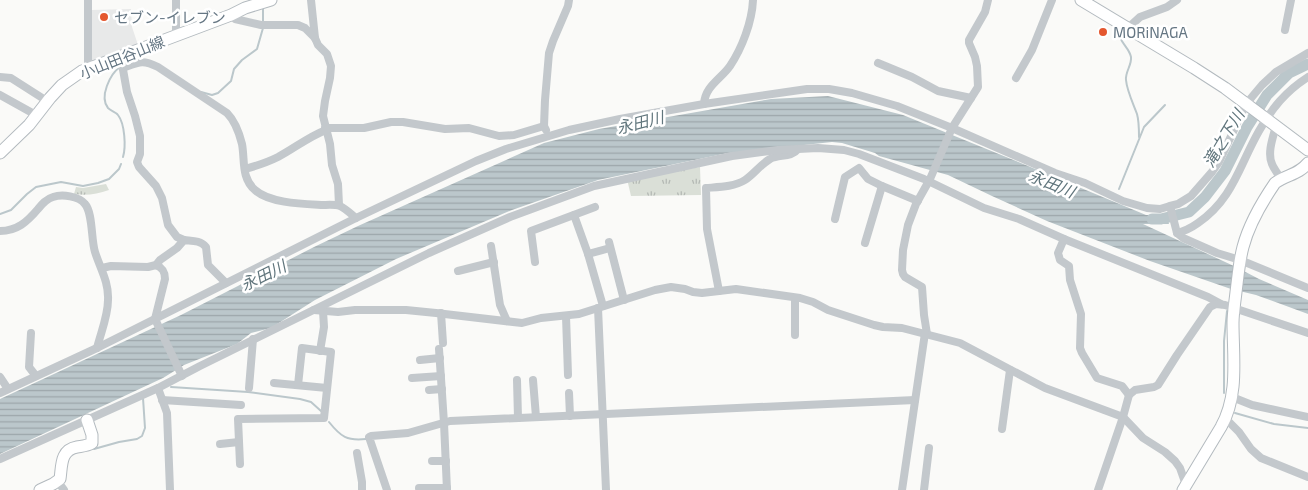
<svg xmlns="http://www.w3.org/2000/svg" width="1308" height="490" font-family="'Exo 2','Noto Sans JP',sans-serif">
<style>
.built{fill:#e8e9e9}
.grass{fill:url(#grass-tufts)}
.water{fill:url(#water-rules)}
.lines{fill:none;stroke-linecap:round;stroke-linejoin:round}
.stream{stroke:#bbc7cb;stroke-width:2}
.river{stroke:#bbc7cb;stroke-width:11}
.secondary-casing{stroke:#b3babf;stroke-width:13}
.street{stroke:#c3c8cc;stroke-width:8}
.secondary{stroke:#fff;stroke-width:11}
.poi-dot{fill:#e4572e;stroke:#fff;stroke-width:2}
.labels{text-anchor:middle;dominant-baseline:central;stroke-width:5;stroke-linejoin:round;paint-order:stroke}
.poi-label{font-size:15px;fill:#657683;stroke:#fff;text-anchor:start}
.street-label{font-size:15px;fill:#657683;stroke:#fff}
.water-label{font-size:16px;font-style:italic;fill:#60757c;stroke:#fff}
</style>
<defs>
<pattern id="grass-tufts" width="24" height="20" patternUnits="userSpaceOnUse" patternTransform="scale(1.25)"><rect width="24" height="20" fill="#dadfd7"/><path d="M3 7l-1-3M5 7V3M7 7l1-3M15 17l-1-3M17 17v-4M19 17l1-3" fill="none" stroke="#b4b9b4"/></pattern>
<pattern id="water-rules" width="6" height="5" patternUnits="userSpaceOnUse" patternTransform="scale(1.25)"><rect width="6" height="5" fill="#bbc7cb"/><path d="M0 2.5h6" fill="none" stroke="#9ca6aa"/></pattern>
</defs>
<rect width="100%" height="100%" fill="#fafaf8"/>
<polygon class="built" points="131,9 132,27 138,45 90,63 91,10"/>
<g class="grass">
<polygon points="700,167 701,195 631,196 627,179"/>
<path d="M106,184L109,190C97,194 87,196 74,194L76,187L83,188Z"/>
</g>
<polygon class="water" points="828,96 903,115 1016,161 1146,215 1166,215 1169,224 1143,224 1236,267 1259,279 1308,300 1308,314 1256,295 1231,289 1150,261 1047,221 992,196 948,175 879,156 875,153 842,143 832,142 728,153 598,180 512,210 396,259 315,300 271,328 251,333 237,344 184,365 163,378 0,454 0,399 181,315 314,247 358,226 544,143 599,129 771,99"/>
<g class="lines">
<g class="stream">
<polyline points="263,8 263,23"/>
<path d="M1121,29C1116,41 1129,46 1131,57C1132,65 1125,72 1126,80C1127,91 1133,103 1137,114C1139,121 1139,129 1139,137"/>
<path d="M120,67C110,74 99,97 108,108C111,111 116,112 118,115C125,124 126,147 123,157"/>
<polyline points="201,92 212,95 218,93 231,81 234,69 242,60 257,49 263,28"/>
<polyline points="1119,189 1144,127 1165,105"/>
<polyline points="0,214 11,210 27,194 36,187 61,182 83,186 98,183 109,179 119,169 121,164"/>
<polyline points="171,387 248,392 300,399 311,402 321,411"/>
<polyline points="1224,393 1224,341 1227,311"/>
<polyline points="1235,413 1274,424 1308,428"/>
<path d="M329,422C341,437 347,441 366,439"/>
<polyline points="94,449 119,442 137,439 142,436 145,428 143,398"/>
</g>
<polyline class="river" points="1152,219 1161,219 1189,212 1205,197 1225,171 1247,127 1267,95 1289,73 1308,64"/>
<defs>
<g id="secondary">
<polyline points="1081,0 1194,68 1225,88 1308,150"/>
<polyline points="0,153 29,125 50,98 62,85 82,71 231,15 245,8 271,0"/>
<path d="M40,490L53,484L60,479C62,466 60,450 77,447C83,446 87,446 92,443V435L87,420"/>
<path d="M1183,490L1221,427C1239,395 1233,358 1233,323C1233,313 1235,302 1236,292C1238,277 1239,262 1243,247C1249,224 1262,202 1275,183C1288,174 1298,175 1308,163"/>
</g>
</defs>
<use href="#secondary" class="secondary-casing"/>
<g class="street">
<polyline points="311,0 315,38"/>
<polyline points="231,15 235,19 261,25 298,25 305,28 315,38 318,45 327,54 331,66 330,78 325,101 323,116 330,144 332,165 338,184 339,205"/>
<polyline points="1128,28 1140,17 1167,7 1177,0"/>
<polyline points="1285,30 1291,0"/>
<polyline points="176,35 176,0"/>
<polyline points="878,63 912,77 938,91 971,98"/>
<polyline points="122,64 127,92 135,116 140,136 140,154 137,162 139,167 156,186 162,198 168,225 177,237 184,240"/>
<polyline points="88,68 88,0"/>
<path d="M123,68C139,62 142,59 158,67L227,113C235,121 239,132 242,144C245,160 241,178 255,190C269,203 303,204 321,205C327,205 335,204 340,206C346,209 351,214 356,218"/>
<polyline points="0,77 11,78 47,101"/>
<polyline points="1016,78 1032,50 1052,0"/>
<polyline points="0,95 36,115"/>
<path d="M704,104C705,86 721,79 730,66C742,48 752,22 753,0"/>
<path d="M1276,126C1273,137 1267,153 1272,164C1274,169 1278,174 1281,179"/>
<polyline points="325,128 364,128 391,122 403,122 445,129 469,128 499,136 514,135 544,126"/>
<polyline points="546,130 544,126 545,100 549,53 553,41 568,6 569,0"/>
<path d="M245,169C256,166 268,162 278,157C295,148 308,137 326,130"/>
<polyline points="1170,206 1177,233 1183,238 1217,253 1240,260 1308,288"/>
<polyline points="574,215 588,254 603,306"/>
<polyline points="835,219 845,177 859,168 868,179 882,186"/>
<path d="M0,231C17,231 27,222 38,209C42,204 46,199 53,197C62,194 79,196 85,204C93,213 91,240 95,252C100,268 109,282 108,300C108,316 101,332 97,348"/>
<path d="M1177,233C1185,231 1191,228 1198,223C1233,199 1239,166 1259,131C1272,108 1286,91 1308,77"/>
<polyline points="1064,239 1058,253 1060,260 1069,266 1070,280 1081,314 1080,348 1082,353 1097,378 1122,386 1129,395"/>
<polyline points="609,242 624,300"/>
<polyline points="865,243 882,186 918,201"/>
<polyline points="491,246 500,305 507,321"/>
<polyline points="588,254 610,248"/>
<polyline points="535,262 531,231 595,207"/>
<path d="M156,265C163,268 165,272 165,279L155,319L182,376"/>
<path d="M102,268L111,266L148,267L156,265L160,260L177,248L184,240C192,241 200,240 206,247L208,265L226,283"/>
<polyline points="458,271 494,262"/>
<path d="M719,291L707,229L706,188C719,187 734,187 745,180C754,174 760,165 770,159C779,154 791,158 798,149"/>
<polyline points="795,298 795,335"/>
<polyline points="598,308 606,490"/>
<polyline points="314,310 338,312 355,310 406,310 436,313 522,323 541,318 579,314 655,290 671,287 685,289 693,292 702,293 736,289 800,298 813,302 828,310 874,325 883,327 902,328 960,343 1045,388 1123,417 1143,438 1165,452 1175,461 1180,468 1186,485"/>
<polyline points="441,313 443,343"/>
<polyline points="566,316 568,375"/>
<polyline points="31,333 29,367 36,376"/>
<polyline points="927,334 924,315 922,287 905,277 903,274 902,270 903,250 908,225 916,204 930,179 952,128 978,87 977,66 975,57 969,43 969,40 985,12 988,0"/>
<polyline points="439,349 444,423 447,490"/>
<polyline points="320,351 324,327 323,311"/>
<polyline points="420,360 440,358"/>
<polyline points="0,377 8,389"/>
<polyline points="412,378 441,376"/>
<polyline points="517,380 518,418"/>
<polyline points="533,380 536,417"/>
<polyline points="274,383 327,388"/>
<polyline points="158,388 167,413 170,490"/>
<polyline points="249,388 253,339"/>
<polyline points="429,390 442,389"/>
<polyline points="0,393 97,348 356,218 476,161 506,149 569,130 620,119 704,104 807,89 829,89 852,93 897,106 952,128 1055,173 1085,183 1123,201 1147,208 1160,209 1170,206 1178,204 1191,196 1212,172 1219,162 1246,104 1262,85 1276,72 1308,53"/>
<polyline points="569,393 570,416"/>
<polyline points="1232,397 1252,405 1308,417"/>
<polyline points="162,400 241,405"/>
<polyline points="1226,419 1239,432 1251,449 1261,458 1308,477"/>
<polyline points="1002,429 1010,370"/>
<polyline points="220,444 239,442"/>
<polyline points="357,453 362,482 362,490"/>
<polyline points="0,459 158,388 200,366 429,253 510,217 594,186 732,156 778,150 818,148 844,150 859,154 924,179 984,208 1019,219 1064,239 1208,297 1221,304"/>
<polyline points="432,461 446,461"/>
<polyline points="240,464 238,419 324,418 331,352 302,348 298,385"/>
<polyline points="58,482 64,490"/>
<polyline points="419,488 447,488"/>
<polyline points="387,490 369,437 371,436 408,433 450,421 915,400"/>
<polyline points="902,490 925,333"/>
<polyline points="924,490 929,448"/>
<polyline points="1098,490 1123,417 1129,395 1135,390 1154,387 1158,385 1177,355 1210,307 1216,304 1225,305 1308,333"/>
</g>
<use href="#secondary" class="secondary"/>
</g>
<g class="poi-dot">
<circle cx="104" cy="17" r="5"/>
<circle cx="1103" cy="32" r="5"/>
</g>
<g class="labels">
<g class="poi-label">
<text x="114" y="17">セブン-イレブン</text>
<text x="1113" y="32">MORiNAGA</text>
</g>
<g class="street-label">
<text transform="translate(122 57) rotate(-22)">小山田谷山線</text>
</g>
<g class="water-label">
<text transform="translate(640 122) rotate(-14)">永田川</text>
<text transform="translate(1223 138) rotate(-59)">滝之下川</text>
<text transform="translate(1052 183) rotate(22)">永田川</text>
<text transform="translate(263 275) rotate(-26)">永田川</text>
</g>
</g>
</svg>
